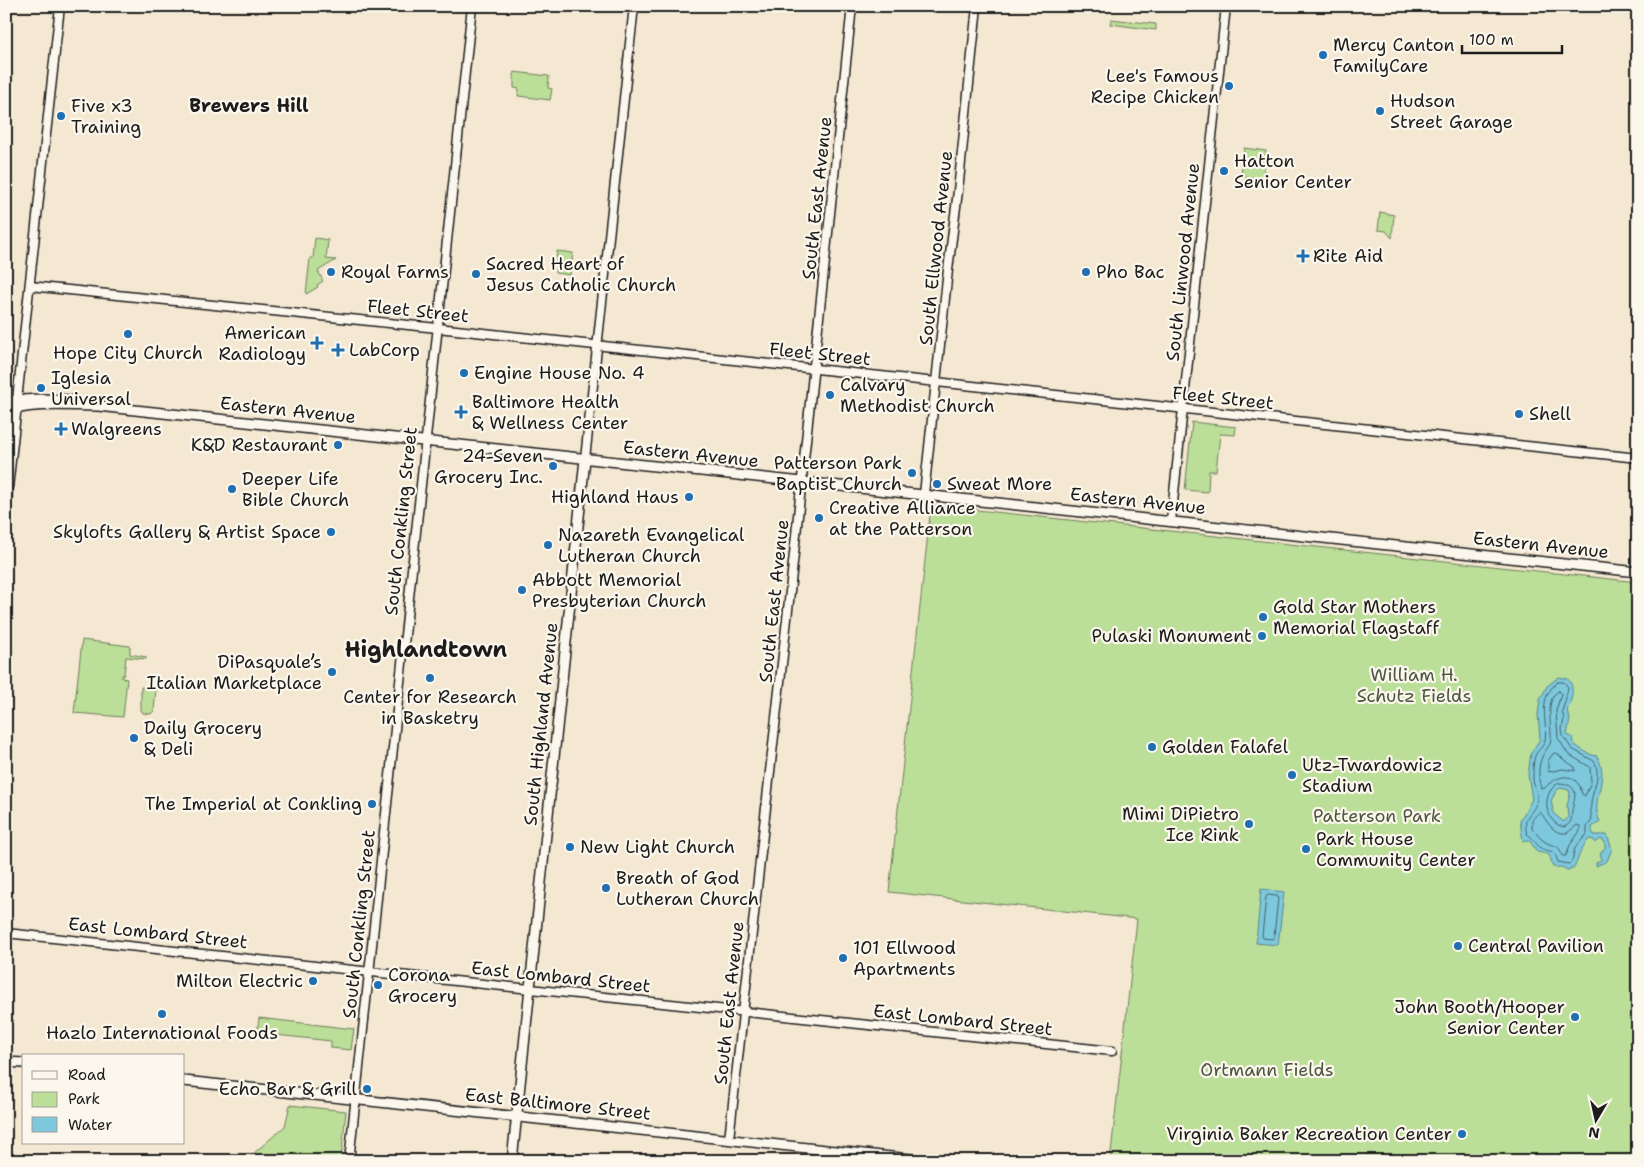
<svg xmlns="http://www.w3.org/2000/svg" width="1644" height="1167" font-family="'Shantell Sans',sans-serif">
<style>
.green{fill:#bbde98;stroke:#6c7d5a}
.water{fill:#7ec8de;stroke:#578390;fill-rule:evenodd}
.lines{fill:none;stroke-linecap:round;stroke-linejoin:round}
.shore{stroke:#43616a;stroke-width:1}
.tertiary-casing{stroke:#1c1c1c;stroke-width:11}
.secondary-casing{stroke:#1c1c1c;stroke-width:12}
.primary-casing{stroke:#1c1c1c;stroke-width:12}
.tertiary{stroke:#fbf7ec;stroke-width:8}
.secondary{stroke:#fbf7ec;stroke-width:9}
.primary{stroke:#fbf7ec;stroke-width:9}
.poi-dot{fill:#1f6fb2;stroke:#fbf7ec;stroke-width:2}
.labels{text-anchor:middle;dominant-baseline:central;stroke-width:4.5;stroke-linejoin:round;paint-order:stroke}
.poi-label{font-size:18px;fill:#1c1c1c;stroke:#fbf7ec;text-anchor:start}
.street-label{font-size:18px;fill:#1c1c1c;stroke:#fbf7ec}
.park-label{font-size:18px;fill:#4c5641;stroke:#fbf7ec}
.neighbourhood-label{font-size:19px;font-weight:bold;fill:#1c1c1c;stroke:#fbf7ec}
.district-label{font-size:22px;font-weight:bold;fill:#1c1c1c;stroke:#fbf7ec}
</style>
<rect width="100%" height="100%" fill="#f5e8d3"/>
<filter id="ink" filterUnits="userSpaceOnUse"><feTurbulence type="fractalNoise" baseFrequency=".02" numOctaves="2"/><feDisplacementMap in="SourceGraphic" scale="10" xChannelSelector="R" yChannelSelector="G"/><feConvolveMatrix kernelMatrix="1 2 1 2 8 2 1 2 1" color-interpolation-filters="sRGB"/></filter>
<g filter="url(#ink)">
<g class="green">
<polygon points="1111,19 1156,24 1156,30 1110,24"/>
<polygon points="514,72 549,76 548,88 552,89 550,100 518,96 519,89 514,88"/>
<polygon points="1244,148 1266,151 1263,179 1241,176"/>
<polygon points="1380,212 1394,215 1392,238 1386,231 1378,230"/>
<polygon points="315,238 328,240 326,259 336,260 318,271 323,281 317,285 318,287 306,294 310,258 313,258"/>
<polygon points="557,251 573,253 570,275 555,273"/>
<polygon points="1192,422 1236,427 1235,435 1220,434 1216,471 1209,471 1208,492 1185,490"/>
<polygon points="931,505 1638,582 1638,1161 1110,1161 1137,919 889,892"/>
<polygon points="82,640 130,646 130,654 146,657 146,659 126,657 124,675 122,675 122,678 127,679 123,717 74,713"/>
<polygon points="141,687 156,689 154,711 151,714 143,713 141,710"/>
<polygon points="259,1018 354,1029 351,1050 331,1048 331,1041 257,1033"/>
<polygon points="290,1105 346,1111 341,1161 245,1161 285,1126"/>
</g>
<g class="water">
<path d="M1559,677L1568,679C1576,688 1571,701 1567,711L1570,719L1567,735L1572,737L1573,743C1579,748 1588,755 1597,756C1611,781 1589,798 1600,822L1592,827V831L1594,835H1607L1612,849L1607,861L1596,866V863L1602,859L1600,854L1605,848V842L1601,839L1595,843L1594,840L1589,839C1579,850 1580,856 1574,868L1567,870L1562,867H1553C1548,854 1554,855 1537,852L1530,841H1523L1520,821L1532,799L1528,775L1531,753L1540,739L1538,714L1540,700L1547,686ZM1560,788L1569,790L1570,794L1567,806L1568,817L1564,822L1554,814L1551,801L1556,791Z"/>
<polygon points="1261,889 1284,892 1278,945 1256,943"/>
</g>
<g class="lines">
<g class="shore">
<path d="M1558,682H1564L1568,687L1565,702L1562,711L1564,719L1562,729L1563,736L1572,749L1594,761C1602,776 1592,789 1591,804C1590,810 1591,815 1592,820L1587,827V834L1575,848L1572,861L1569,864L1558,862C1553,847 1553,854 1541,848C1536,845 1534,838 1527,834C1521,813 1536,814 1537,799C1538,791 1532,784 1533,776C1533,770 1533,762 1535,756C1537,750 1544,747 1545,740C1548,718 1536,699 1558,682Z"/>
<path d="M1559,691L1561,694L1556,711L1558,738L1568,754L1590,767L1591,782L1585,796L1582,794C1578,771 1557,773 1544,789L1541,788C1538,780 1538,765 1542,757C1545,750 1550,747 1551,739C1552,727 1544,697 1559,691Z"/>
<polygon points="1554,753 1557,753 1563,759 1575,767 1575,771 1563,769 1548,772 1548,761"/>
<path d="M1559,783C1566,783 1574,786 1575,793C1575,798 1574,801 1573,806C1570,815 1575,822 1564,827C1544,823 1540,792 1559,783Z"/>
<path d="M1540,812C1548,821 1552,835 1567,833L1577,825L1580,826V831L1570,845L1566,856H1563C1557,841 1553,848 1544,841C1539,838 1537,833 1532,829V820Z"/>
<polygon points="1268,895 1277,896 1278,898 1274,937 1272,939 1263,938 1262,936 1266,897"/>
</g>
<defs>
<g id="tertiary">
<polyline points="30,286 447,329 1638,458"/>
<polyline points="17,400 60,6"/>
<polyline points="585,459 634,6"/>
<polyline points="924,494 948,270 958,191 977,6"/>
<polyline points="1171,521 1226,6"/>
<polyline points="6,933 1112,1051"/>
<polyline points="729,1139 789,601 852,6"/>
<polyline points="349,1161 472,6"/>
</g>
<g id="secondary">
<polyline points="6,1062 24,1063"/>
<polyline points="184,1081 929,1161"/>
</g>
<g id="primary">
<polyline points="6,401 40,399 73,400"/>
<path d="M6,412C35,402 68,406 98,406L1638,572"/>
<polyline points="6,502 17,400"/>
<polyline points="512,1161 585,459"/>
</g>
</defs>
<use href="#tertiary" class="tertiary-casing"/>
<use href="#secondary" class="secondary-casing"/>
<use href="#primary" class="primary-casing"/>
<use href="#tertiary" class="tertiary"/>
<use href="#secondary" class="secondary"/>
<use href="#primary" class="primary"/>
</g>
</g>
<g class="poi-dot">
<circle cx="1323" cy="55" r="5"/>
<circle cx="1229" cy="86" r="5"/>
<circle cx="1380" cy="111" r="5"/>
<circle cx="61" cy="116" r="5"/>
<circle cx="1224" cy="171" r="5"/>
<path d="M1300.5 248.5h5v5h5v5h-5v5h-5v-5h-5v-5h5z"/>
<circle cx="331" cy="272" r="5"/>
<circle cx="1086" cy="272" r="5"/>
<circle cx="476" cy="274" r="5"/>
<circle cx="128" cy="334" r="5"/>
<path d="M314.5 335.5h5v5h5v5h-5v5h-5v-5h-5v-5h5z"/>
<path d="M335.5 342.5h5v5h5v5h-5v5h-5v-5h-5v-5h5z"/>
<circle cx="464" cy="373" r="5"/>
<circle cx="41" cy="388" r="5"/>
<circle cx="830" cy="395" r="5"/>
<path d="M458.5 404.5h5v5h5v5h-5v5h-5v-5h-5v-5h5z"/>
<circle cx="1519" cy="414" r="5"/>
<path d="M58.5 421.5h5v5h5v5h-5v5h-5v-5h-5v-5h5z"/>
<circle cx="338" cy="445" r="5"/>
<circle cx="553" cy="466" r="5"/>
<circle cx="912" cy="473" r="5"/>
<circle cx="937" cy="484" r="5"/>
<circle cx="232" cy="489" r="5"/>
<circle cx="689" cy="497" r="5"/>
<circle cx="819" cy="518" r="5"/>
<circle cx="331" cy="532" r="5"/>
<circle cx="548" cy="545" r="5"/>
<circle cx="522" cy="590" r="5"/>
<circle cx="1263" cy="617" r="5"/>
<circle cx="1262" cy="636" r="5"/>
<circle cx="332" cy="672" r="5"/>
<circle cx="430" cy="678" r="5"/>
<circle cx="134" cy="738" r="5"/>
<circle cx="1152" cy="747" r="5"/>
<circle cx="1292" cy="775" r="5"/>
<circle cx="372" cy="804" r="5"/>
<circle cx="1249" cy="824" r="5"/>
<circle cx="570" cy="847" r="5"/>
<circle cx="1306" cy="849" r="5"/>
<circle cx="606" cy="888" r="5"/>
<circle cx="1458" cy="946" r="5"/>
<circle cx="843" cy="958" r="5"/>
<circle cx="313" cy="981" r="5"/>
<circle cx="378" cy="985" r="5"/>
<circle cx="162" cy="1014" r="5"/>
<circle cx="1575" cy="1017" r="5"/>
<circle cx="367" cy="1089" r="5"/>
<circle cx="1462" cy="1134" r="5"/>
</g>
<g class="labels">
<g class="poi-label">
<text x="1333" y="45">Mercy Canton<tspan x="1333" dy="21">FamilyCare</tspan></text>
<text x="1219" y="76" text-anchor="end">Lee's Famous<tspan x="1219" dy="21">Recipe Chicken</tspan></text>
<text x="1390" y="101">Hudson<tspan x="1390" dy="21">Street Garage</tspan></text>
<text x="71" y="106">Five x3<tspan x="71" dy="21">Training</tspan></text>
<text x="1234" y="161">Hatton<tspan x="1234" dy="21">Senior Center</tspan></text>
<text x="1313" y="256">Rite Aid</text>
<text x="486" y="264">Sacred Heart of<tspan x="486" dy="21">Jesus Catholic Church</tspan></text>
<text x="341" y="272">Royal Farms</text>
<text x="1096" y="272">Pho Bac</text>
<text x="306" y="333" text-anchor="end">American<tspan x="306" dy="21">Radiology</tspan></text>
<text x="349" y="350">LabCorp</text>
<text x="128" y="353" text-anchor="middle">Hope City Church</text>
<text x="474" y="373">Engine House No. 4</text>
<text x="51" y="378">Iglesia<tspan x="51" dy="21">Universal</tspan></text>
<text x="840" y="385">Calvary<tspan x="840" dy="21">Methodist Church</tspan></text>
<text x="472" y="402">Baltimore Health<tspan x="472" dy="21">&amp; Wellness Center</tspan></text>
<text x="1529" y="414">Shell</text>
<text x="71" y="429">Walgreens</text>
<text x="328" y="445" text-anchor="end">K&amp;D Restaurant</text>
<text x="543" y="456" text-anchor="end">24-Seven<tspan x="543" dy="21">Grocery Inc.</tspan></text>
<text x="902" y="463" text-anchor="end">Patterson Park<tspan x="902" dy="21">Baptist Church</tspan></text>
<text x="242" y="479">Deeper Life<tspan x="242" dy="21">Bible Church</tspan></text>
<text x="947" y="484">Sweat More</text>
<text x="679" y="497" text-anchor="end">Highland Haus</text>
<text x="829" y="508">Creative Alliance<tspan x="829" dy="21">at the Patterson</tspan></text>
<text x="321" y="532" text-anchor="end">Skylofts Gallery &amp; Artist Space</text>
<text x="558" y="535">Nazareth Evangelical<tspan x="558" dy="21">Lutheran Church</tspan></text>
<text x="532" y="580">Abbott Memorial<tspan x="532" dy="21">Presbyterian Church</tspan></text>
<text x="1273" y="607">Gold Star Mothers<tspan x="1273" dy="21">Memorial Flagstaff</tspan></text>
<text x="1252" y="636" text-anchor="end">Pulaski Monument</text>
<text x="322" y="662" text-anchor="end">DiPasquale’s<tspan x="322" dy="21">Italian Marketplace</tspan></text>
<text x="430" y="697" text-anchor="middle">Center for Research<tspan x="430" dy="21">in Basketry</tspan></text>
<text x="144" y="728">Daily Grocery<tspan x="144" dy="21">&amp; Deli</tspan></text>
<text x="1162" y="747">Golden Falafel</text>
<text x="1302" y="765">Utz-Twardowicz<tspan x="1302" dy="21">Stadium</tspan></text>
<text x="362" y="804" text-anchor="end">The Imperial at Conkling</text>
<text x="1239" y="814" text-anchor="end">Mimi DiPietro<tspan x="1239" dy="21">Ice Rink</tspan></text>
<text x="1316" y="839">Park House<tspan x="1316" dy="21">Community Center</tspan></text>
<text x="580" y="847">New Light Church</text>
<text x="616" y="878">Breath of God<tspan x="616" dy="21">Lutheran Church</tspan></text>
<text x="1468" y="946">Central Pavilion</text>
<text x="853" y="948">101 Ellwood<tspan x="853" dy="21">Apartments</tspan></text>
<text x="388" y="975">Corona<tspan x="388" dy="21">Grocery</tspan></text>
<text x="303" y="981" text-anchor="end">Milton Electric</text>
<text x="1565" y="1007" text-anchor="end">John Booth/Hooper<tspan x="1565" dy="21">Senior Center</tspan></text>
<text x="162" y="1033" text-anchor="middle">Hazlo International Foods</text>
<text x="357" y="1089" text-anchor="end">Echo Bar &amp; Grill</text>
<text x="1452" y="1134" text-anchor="end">Virginia Baker Recreation Center</text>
</g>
<g class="street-label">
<text transform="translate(817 198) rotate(-84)">South East Avenue</text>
<text transform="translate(936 248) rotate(-84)">South Ellwood Avenue</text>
<text transform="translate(1183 262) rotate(-84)">South Linwood Avenue</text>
<text transform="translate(418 311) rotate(6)">Fleet Street</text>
<text transform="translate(820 354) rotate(6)">Fleet Street</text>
<text transform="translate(1223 398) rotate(6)">Fleet Street</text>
<text transform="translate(288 410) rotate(6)">Eastern Avenue</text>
<text transform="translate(691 454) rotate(6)">Eastern Avenue</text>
<text transform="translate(1138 501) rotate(6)">Eastern Avenue</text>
<text transform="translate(401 521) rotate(-84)">South Conkling Street</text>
<text transform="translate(1541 545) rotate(6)">Eastern Avenue</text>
<text transform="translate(774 601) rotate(-84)">South East Avenue</text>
<text transform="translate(541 724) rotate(-84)">South Highland Avenue</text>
<text transform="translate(359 924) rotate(-84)">South Conkling Street</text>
<text transform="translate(158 933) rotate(6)">East Lombard Street</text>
<text transform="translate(561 977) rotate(6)">East Lombard Street</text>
<text transform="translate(729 1003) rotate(-84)">South East Avenue</text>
<text transform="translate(963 1020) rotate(6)">East Lombard Street</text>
<text transform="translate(558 1104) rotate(6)">East Baltimore Street</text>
</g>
<g class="park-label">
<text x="1414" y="675">William H.<tspan x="1414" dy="21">Schutz Fields</tspan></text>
<text x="1377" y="816">Patterson Park</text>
<text x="1267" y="1070">Ortmann Fields</text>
</g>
<g class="neighbourhood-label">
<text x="249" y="105">Brewers Hill</text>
</g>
<g class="district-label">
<text x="426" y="649">Highlandtown</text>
</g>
</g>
<rect width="1644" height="1167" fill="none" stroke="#fbf7ec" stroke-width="25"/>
<rect x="12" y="12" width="1619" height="1142" fill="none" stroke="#1c1c1c" stroke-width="2" filter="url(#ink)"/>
<rect x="22" y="1054" width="162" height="90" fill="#fbf7ec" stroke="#a29f99"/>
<rect x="32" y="1071" width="25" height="8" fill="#fbf7ec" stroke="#a29f99"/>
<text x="68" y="1080" font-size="15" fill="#1c1c1c">Road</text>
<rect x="32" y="1092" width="25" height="15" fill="#bbde98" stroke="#a29f99"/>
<text x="68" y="1104" font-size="15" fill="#1c1c1c">Park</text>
<rect x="32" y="1117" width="25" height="15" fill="#7ec8de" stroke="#a29f99"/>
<text x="68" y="1130" font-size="15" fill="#1c1c1c">Water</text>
<g transform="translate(1596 1120) rotate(189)" stroke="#fbf7ec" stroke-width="4" paint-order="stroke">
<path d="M0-4L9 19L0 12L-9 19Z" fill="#1c1c1c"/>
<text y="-8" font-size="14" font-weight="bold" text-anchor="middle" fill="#1c1c1c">N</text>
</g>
<path d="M1462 45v8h100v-8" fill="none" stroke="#1c1c1c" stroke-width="2.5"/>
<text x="1469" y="45" font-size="15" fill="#1c1c1c" stroke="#fbf7ec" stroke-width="4" paint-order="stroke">100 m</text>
</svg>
